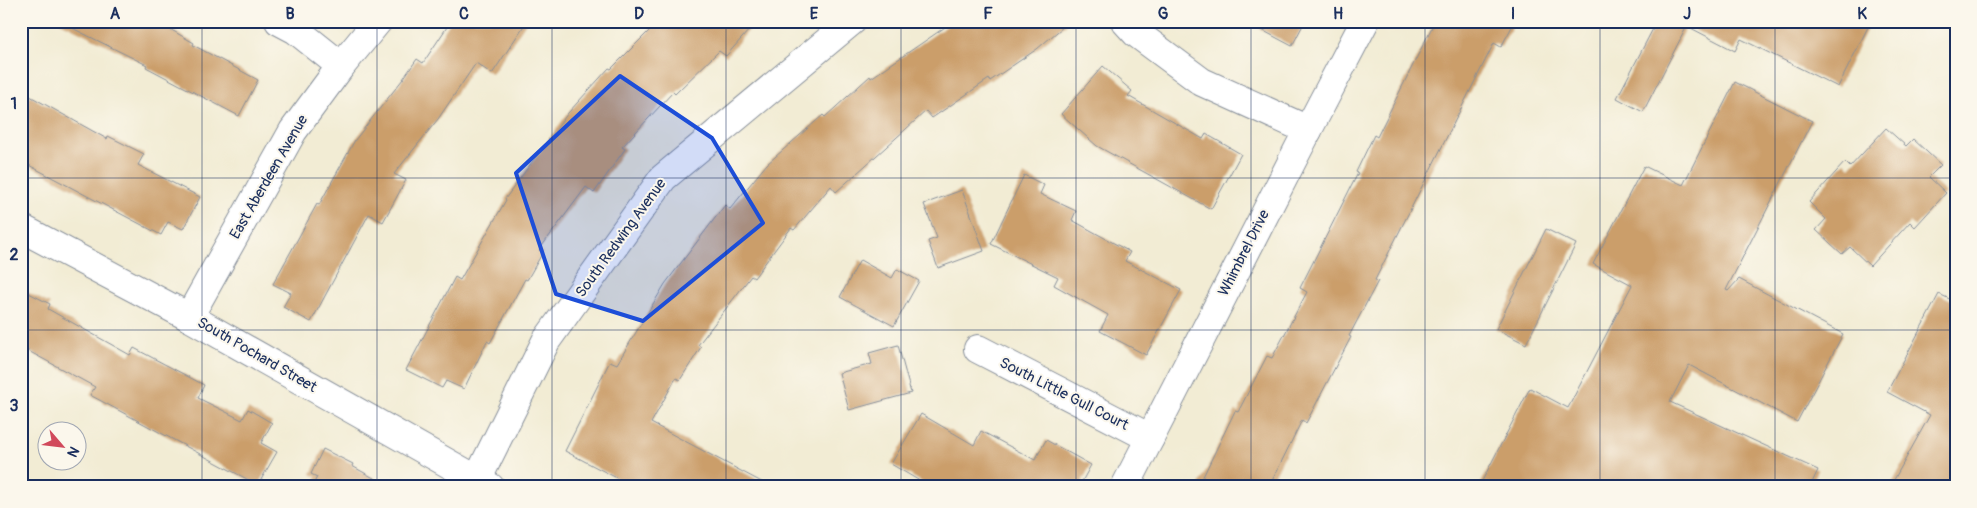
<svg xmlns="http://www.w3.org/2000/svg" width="1977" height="508" font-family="Pangolin,sans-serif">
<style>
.building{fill:#cb9e6b}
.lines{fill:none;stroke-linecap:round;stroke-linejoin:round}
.minor-casing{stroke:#868e99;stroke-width:30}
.minor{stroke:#fff;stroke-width:28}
.marked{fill:#1d4ed8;fill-opacity:0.2;stroke:#1d4ed8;stroke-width:4;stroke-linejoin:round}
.grid{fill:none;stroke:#1b2f5e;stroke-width:1;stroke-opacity:0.55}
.labels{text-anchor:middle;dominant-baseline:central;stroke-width:4;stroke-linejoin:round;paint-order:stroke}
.street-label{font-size:15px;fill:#1b2f5e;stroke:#fbf7ec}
.neatline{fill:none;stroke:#1b2f5e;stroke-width:2}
.grid-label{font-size:16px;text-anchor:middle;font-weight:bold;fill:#1b2f5e}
</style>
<rect width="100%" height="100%" fill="#fbf7ec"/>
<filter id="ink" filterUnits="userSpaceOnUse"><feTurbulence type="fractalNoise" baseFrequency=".02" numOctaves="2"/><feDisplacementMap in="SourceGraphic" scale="10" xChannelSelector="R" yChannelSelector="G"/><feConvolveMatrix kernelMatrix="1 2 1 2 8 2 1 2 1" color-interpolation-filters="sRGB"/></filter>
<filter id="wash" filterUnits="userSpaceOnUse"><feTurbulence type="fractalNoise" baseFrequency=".0096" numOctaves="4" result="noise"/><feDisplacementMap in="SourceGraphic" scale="20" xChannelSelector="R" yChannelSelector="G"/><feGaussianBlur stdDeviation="1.12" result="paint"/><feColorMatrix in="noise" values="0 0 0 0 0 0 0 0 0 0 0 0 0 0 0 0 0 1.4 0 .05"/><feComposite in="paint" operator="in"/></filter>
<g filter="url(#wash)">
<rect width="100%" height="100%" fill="#f2ecd4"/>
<g id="blocks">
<g class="building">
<polygon points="58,21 156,21 194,43 193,45 258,80 239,116 146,67 147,65"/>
<polygon points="451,21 527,21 492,74 476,63 438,119 394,174 406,180 383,222 369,214 311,322 283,307 291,293 273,284 317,204 319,205 355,140 403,79 417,59 423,63"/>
<polygon points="659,21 757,21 726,56 719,51 675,94 673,92 622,147 625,149 594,193 586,187 539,250 543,252 527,280 525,279 490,343 487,341 464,389 446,381 442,388 406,370 455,277 460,280 506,200 505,199 568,113 609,68 611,69"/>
<polygon points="954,21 1070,21 1037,49 990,81 989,79 932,118 926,111 836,192 831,186 794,230 791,228 754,278 751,276 698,345 701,347 680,380 676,378 651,423 771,487 634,487 565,451 610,361 617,364 665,284 725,205 730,209 767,164 823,115 825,117 870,76 871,78"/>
<polygon points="1245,21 1305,21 1292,46"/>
<polygon points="1435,21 1515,21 1501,47 1494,43 1375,280 1378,281 1349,336 1351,337 1306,423 1302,420 1269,487 1198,487 1235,411 1238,412 1267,356 1272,358 1307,292 1300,288 1358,173 1356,172 1374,135 1377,137"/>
<polygon points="1657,21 1871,21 1838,87 1741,39 1735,51 1687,26 1643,112 1617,98"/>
<polygon points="1103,66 1132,91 1128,96 1203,139 1206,134 1241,154 1211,209 1097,146 1061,114"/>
<polygon points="1735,82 1812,121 1726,290 1728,291 1739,279 1843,334 1797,422 1689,365 1670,402 1818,470 1810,487 1479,487 1530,388 1568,408 1632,285 1593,264 1644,166 1683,185"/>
<polygon points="21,91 107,139 108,136 144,154 138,165 200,197 183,229 168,222 161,235 21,161"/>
<polygon points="1886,128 1906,146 1913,139 1941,165 1929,177 1946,193 1915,227 1910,222 1870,266 1850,247 1842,254 1816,230 1826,219 1809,202 1845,162 1850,167"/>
<polygon points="1024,175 1044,185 1040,194 1076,211 1072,220 1130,252 1125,261 1181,290 1146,355 1100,331 1108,315 1054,285 1058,277 991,244"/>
<polygon points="962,190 984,251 938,268 928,241 937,238 924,204"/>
<polygon points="1546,229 1576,244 1526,344 1496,329"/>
<polygon points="860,260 892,278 897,269 919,281 894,326 840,297"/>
<polygon points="21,289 50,304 48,309 130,355 134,348 204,385 198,398 242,420 248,409 272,423 261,443 277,452 258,485 90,395 95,387 21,347"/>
<polygon points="1939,294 1956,302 1956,487 1890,487 1930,415 1887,392"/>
<polygon points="898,345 911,393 849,410 839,373 872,364 869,353"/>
<polygon points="921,414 974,445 981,431 1035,460 1046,440 1091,465 1079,487 930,487 891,464"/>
<polygon points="323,449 353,464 352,466 390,487 312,487 317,477 311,474"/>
</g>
</g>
</g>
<g filter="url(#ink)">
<use href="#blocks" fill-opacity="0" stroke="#868e99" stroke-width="1"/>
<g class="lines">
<defs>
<g id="minor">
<polyline points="279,21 296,30 341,66"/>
<polyline points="1125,21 1136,33 1202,82 1308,130"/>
<polyline points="21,228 189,317 490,487"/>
<polyline points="189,317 293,131 341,66 378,21"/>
<polyline points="978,349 1150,438"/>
<polyline points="475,487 477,480 546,341 663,178 852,21"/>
<polyline points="1125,487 1308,130 1365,21"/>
</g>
</defs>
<use href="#minor" class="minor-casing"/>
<use href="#minor" class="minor"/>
</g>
</g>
<path class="marked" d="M620,76L712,138L763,223L643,321L556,294L516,173Z"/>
<path class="grid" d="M202,21V487M377,21V487M552,21V487M726,21V487M901,21V487M1076,21V487M1251,21V487M1425,21V487M1600,21V487M1775,21V487M21,178H1956M21,330H1956"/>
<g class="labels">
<g class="street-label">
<text transform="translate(269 177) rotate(-60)">East Aberdeen Avenue</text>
<text transform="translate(621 238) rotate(-54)">South Redwing Avenue</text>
<text transform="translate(1244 253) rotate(-63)">Whimbrel Drive</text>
<text transform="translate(257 355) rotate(30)">South Pochard Street</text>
<text transform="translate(1064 394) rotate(27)">South Little Gull Court</text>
</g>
</g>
<rect width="1977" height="508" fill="none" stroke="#fbf7ec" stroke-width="55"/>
<g transform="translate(62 446) rotate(118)"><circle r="24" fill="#fbf7ec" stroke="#a1a7b3"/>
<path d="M0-4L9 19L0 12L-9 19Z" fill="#d1495b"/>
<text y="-8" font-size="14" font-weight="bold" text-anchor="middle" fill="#1b2f5e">N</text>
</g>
<rect x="28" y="28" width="1922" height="452" class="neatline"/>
<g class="grid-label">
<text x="115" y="19">A</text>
<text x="290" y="19">B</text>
<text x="464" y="19">C</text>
<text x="639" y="19">D</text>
<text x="814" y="19">E</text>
<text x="988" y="19">F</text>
<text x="1163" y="19">G</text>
<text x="1338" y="19">H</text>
<text x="1513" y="19">I</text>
<text x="1687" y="19">J</text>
<text x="1862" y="19">K</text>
<text x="14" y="109">1</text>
<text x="14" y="260">2</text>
<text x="14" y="411">3</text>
</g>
</svg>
